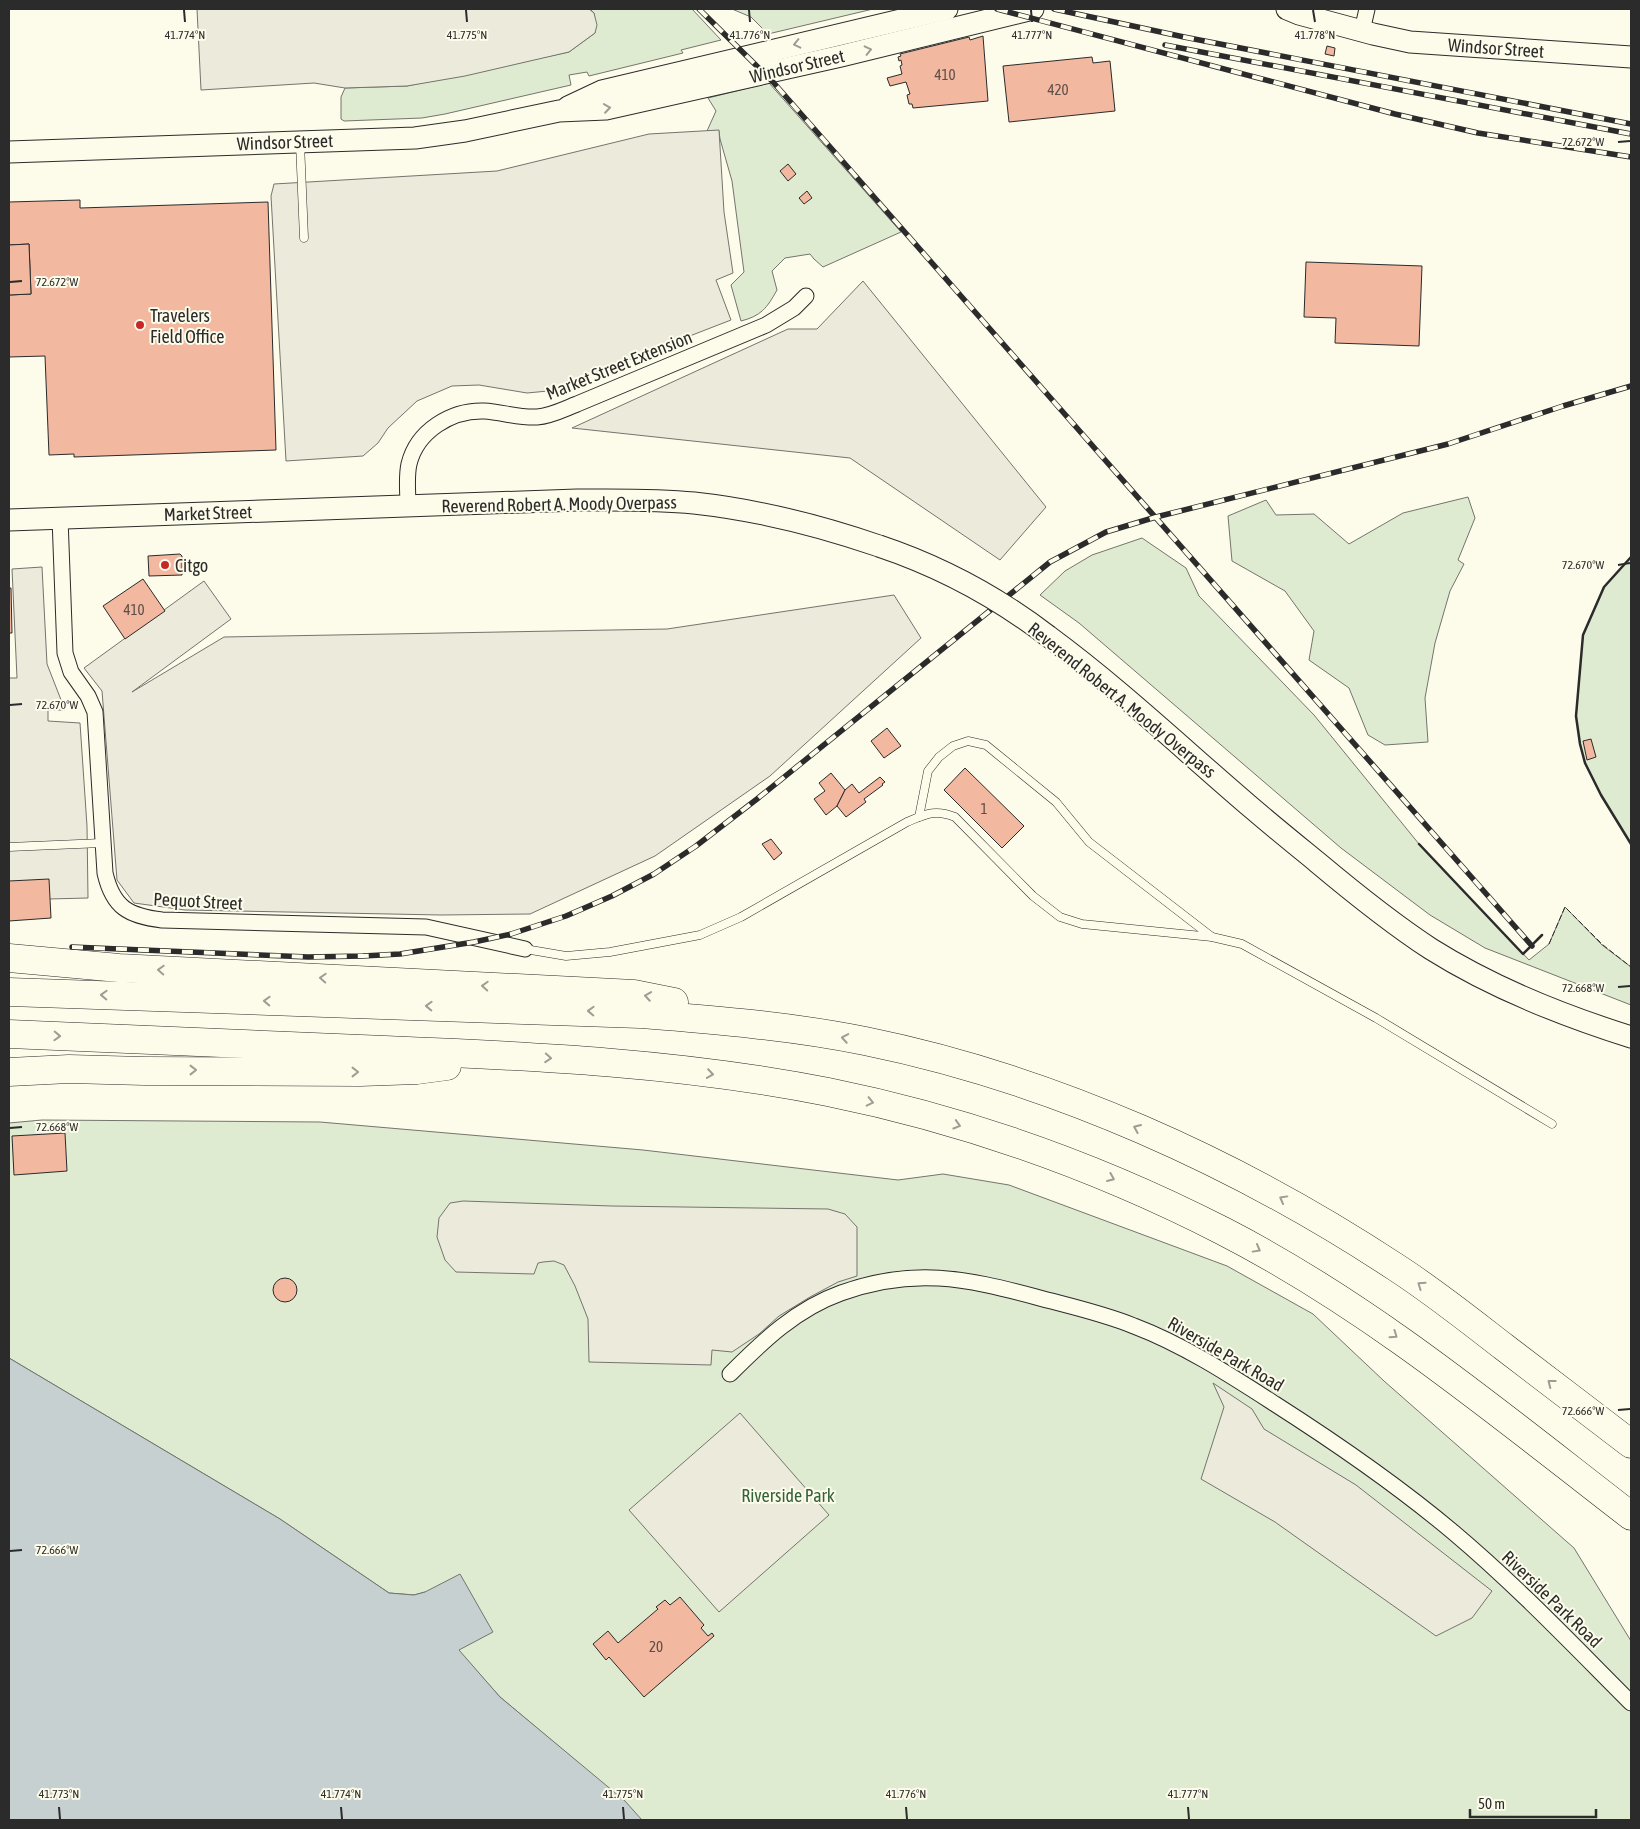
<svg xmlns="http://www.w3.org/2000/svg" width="1640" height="1829" font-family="'Asap Condensed',sans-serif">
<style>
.green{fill:#deebd1;stroke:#74746e}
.parking{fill:#eceadb;stroke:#74746e}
.water{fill:#c7d0d0;stroke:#74746e}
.building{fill:#f2b8a0;stroke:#2b2b2b}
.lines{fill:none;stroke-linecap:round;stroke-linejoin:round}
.lane-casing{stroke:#2b2b2b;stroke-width:9}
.street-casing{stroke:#2b2b2b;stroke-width:17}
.secondary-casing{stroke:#2b2b2b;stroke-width:23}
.highway-casing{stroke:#2b2b2b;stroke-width:29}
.lane{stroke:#fdfbea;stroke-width:8}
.street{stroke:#fdfbea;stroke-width:15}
.secondary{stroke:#fdfbea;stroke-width:21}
.highway{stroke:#fdfbea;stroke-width:28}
.rail-casing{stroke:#2b2b2b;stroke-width:5.5}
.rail{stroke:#fdfbea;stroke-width:4;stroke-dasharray:11;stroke-linecap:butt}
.secondary-bridge-casing{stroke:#2b2b2b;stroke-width:23;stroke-linecap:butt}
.secondary-bridge{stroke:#fdfbea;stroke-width:21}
.fence{stroke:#2b2b2b;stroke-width:1;stroke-dasharray:6 2.5;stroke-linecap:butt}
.wall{stroke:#2b2b2b;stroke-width:2.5}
.oneway{stroke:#9e9d94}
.ticks{fill:none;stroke:#2b2b2b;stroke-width:2}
.poi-dot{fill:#c62828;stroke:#fdfbea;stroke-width:2}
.labels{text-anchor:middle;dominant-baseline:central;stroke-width:4;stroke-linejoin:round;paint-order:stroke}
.number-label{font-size:15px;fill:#5d4e48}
.street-label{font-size:18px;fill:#2b2b2b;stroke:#fdfbea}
.poi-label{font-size:18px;fill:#2b2b2b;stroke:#fdfbea;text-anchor:start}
.park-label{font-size:18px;fill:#34623c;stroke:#fdfbea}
.ticks-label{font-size:12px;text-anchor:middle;fill:#2b2b2b;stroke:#fdfbea;stroke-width:4;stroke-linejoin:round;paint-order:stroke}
</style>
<rect width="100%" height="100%" fill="#fdfbea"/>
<g class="green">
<polygon points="590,9 692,9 721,40 681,50 683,53 589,76 587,72 569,75 571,85 445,114 422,118 344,121 341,119 341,97 345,88 407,86 569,52 595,33 594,13"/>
<polygon points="732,9 873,9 768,34 751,17"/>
<path d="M769,83L901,232L823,267L814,259L810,254L785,258L772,271L777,290C767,308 761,316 741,321L731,285L744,272L732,181L720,139L719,131H707L716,111L708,98Z"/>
<polygon points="1468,497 1475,518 1458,560 1464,564 1450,591 1435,643 1425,698 1428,742 1385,745 1368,735 1349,688 1309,660 1314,631 1285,591 1232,561 1228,516 1266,500 1276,515 1314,514 1349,544 1403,513"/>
<polygon points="1142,538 1186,568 1199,596 1314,715 1419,844 1529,960 1549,944 1565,907 1602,945 1631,967 1631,1005 1485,948 1430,915 1341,848 1079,623 1040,595 1065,571 1092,555"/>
<polygon points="1631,557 1631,844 1601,795 1585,763 1580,744 1576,716 1583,635 1604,587"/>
<polygon points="42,1120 320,1122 643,1150 898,1180 943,1174 1009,1185 1227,1266 1313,1314 1384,1381 1574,1548 1631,1641 1631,1820 580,1820 575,1760 500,1697 458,1650 425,1592 414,1595 389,1593 280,1519 9,1358 9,1123"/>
</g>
<g class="parking">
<polygon points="197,9 589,9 594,13 597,25 595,33 569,52 465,76 407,86 345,88 314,83 201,90"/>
<polygon points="719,130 724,212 733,273 716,280 731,320 548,391 527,393 479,385 452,386 417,401 388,428 378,443 363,456 286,461 271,196 274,184 497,171 649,134"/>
<polygon points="863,281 1046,507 1000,560 850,458 572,428 788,329 817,329"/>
<polygon points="42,567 47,664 65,710 48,710 48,721 80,723 87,826 88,898 9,900 9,678 17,678 12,569"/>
<polygon points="204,581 231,619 132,692 224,637 667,629 894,595 921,638 770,776 655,856 530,914 441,915 185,910 134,903 117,880 102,691 84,668"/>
<polygon points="463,1201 612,1206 828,1209 845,1214 857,1227 857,1276 838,1282 810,1297 779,1316 759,1334 732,1352 712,1350 711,1365 589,1362 588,1319 575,1286 564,1265 554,1261 543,1262 538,1263 534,1274 456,1272 445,1260 437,1237 439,1218 450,1203"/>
<polygon points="1213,1383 1252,1409 1264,1429 1356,1485 1492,1591 1472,1618 1436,1636 1275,1522 1201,1479 1224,1407"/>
<polygon points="740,1413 829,1515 719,1612 629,1510"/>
</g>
<polygon class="water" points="9,1358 280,1519 389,1593 414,1595 425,1592 460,1574 493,1632 459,1650 500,1697 625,1801 642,1820 9,1820"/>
<g class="building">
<polygon points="983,36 988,101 913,108 912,104 909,104 907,95 910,94 906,82 890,86 887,78 902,74 900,66 902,65 901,60 899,61 898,57 901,56 900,54 969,37 970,40"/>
<polygon points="1327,46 1335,48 1334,56 1325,54"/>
<polygon points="1092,57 1093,63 1110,61 1115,111 1009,122 1003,66"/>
<polygon points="788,164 796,174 788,181 780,171"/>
<polygon points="807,191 812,198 804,204 799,198"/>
<polygon points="80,200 80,208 268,202 276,450 74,457 74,454 49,455 45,356 9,357 9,295 31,294 29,244 9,245 9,202"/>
<polygon points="29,244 31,294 9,295 9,245"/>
<polygon points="1306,262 1422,266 1419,346 1335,343 1336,318 1304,317"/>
<polygon points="180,554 182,556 182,575 149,576 148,556"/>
<polygon points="143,579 165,611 125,639 103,606"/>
<polygon points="9,588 11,588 12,633 9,633 9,662"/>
<polygon points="887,728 901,746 884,758 871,741"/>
<polygon points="1591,739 1596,757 1587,760 1583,741"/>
<polygon points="965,768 1024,826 1002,848 944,790"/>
<polygon points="831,773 845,790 837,806 826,815 814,799 825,791 819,783"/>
<polygon points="880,777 885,782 882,784 883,785 864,799 866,802 846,817 837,806 845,790 852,784 859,793"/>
<polygon points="771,839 782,853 774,860 762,844"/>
<polygon points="49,879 51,918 9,921 9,881"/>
<polygon points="65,1133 67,1171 14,1175 12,1136"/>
<circle cx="285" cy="1290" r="12"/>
<polygon points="680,1597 704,1625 701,1628 708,1636 712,1633 714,1636 644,1697 609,1657 606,1660 593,1644 608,1631 618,1643 658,1609 656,1607 665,1600 670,1605"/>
</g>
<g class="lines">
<defs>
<g id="lane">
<polyline points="300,143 304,238"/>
<polyline points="919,817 928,771 939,757 953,746 968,741 986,745 1056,802 1089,842 1212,937"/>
<polyline points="9,847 102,843"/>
<path d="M525,949L566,956L610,952L700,935L741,917L907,822C926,814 935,809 955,817L1033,896L1060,917L1082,924L1212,937L1242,944L1376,1018L1552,1124"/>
</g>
<g id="street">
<polyline points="1362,31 1367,9"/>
<path d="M408,506C408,492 406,477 409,464C417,431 451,410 484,411C502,412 519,418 537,417C551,416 564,409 577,404L766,325L794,308L806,296"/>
<path d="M60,518L65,653L71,672L88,696L95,712L105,873C113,908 129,916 162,920L426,927L525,949"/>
<path d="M730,1374C763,1341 796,1309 841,1293C913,1267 965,1278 1036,1297C1069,1306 1102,1313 1134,1326C1184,1345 1230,1375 1275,1404C1336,1443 1397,1485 1453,1532C1516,1585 1573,1645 1631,1703"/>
</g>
<g id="secondary">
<polyline points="1287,9 1299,14 1373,34 1410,42 1631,57"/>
<polyline points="568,107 602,91 947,9"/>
<polyline points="9,152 415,138 465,131 559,111 606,109 841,56 1033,9"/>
<path d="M9,520L577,500C616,500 655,499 694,503C758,510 818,525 879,546"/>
<path d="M1048,636C1120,689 1185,751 1253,809C1274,827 1295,844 1317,862C1354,893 1391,923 1431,949C1493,988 1561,1015 1631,1037"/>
</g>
<g id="highway">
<polyline points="9,958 119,968 634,994 674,1002"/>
<path d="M9,992L640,1014C715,1020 791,1026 865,1041C1052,1079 1238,1163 1397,1268C1434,1292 1469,1320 1504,1347C1546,1379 1589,1412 1631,1444"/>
<path d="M9,1034C134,1039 259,1045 385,1050C533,1056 682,1063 828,1092C966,1120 1098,1167 1223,1231C1371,1307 1500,1415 1631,1516"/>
<polyline points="9,1072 69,1069 144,1071 360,1072 417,1070 447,1066"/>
</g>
</defs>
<use href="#lane" class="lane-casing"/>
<use href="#street" class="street-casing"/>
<use href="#secondary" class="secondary-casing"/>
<use href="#highway" class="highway-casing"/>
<use href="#lane" class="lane"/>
<use href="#street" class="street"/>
<use href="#secondary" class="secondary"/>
<use href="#highway" class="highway"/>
<defs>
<g id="rail">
<polyline points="699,9 773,82 1532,946"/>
<polyline points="997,9 1395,114 1478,133 1631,157"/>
<polyline points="1054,9 1184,37 1631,124"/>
<polyline points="1165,45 1631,134"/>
<polyline points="72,947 308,957 363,956 400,954 474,942 511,934 566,916 612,896 654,874 696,846 757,799 1050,562 1106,532 1156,517 1448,444 1563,406 1631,386"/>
</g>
</defs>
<use href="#rail" class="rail-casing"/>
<use href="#rail" class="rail"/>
<defs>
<path id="secondary-bridge" d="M879,546C939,566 997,597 1048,636"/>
</defs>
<use href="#secondary-bridge" class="secondary-bridge-casing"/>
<use href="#secondary-bridge" class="secondary-bridge"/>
<polyline class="fence" points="1549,944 1565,907 1603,945 1631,967"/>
<g class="wall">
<polyline points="1631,557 1604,587 1583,635 1576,716 1580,744 1585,763 1601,795 1631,844"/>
<polyline points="1419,844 1523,954 1542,935"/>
</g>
</g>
<defs><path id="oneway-chevron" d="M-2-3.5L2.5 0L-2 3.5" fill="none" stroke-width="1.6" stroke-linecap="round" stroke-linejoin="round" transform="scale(1.25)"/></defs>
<g class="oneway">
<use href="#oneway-chevron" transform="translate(797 44) rotate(167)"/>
<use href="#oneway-chevron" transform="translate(868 50) rotate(-13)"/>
<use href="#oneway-chevron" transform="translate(607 108) rotate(-8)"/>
<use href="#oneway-chevron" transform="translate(161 970) rotate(-177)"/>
<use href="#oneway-chevron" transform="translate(323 978) rotate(-177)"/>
<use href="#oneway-chevron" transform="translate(485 986) rotate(-177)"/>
<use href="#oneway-chevron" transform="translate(104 995) rotate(-178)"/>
<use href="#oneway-chevron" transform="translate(648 996) rotate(-171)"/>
<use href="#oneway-chevron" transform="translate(267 1001) rotate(-178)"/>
<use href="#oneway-chevron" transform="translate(429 1006) rotate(-178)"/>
<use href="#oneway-chevron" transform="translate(591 1011) rotate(-178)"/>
<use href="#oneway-chevron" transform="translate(57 1036) rotate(2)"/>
<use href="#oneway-chevron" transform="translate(845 1038) rotate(-170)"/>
<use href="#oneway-chevron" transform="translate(548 1058) rotate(4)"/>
<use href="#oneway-chevron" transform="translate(193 1070)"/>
<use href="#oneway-chevron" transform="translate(355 1072)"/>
<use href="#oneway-chevron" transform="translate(710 1074) rotate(8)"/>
<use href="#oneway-chevron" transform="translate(870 1102) rotate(13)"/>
<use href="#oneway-chevron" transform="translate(957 1125) rotate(16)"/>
<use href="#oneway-chevron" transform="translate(1137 1128) rotate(-157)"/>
<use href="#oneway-chevron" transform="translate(1111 1178) rotate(23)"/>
<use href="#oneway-chevron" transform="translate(1283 1199) rotate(-151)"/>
<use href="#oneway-chevron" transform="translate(1257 1249) rotate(29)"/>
<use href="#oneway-chevron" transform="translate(1421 1285) rotate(-145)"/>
<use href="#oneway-chevron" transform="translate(1394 1335) rotate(35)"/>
<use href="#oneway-chevron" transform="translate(1551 1383) rotate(-142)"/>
</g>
<path class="ticks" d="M184,10L185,22M466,10L467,22M749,10L750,22M1031,10L1032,22M1313,10L1315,22M1618,142L1630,141M10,282L22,281M1618,565L1630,563M10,705L22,704M1618,987L1630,986M10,1128L22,1127M1618,1410L1630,1409M10,1551L22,1550M59,1807L60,1819M341,1807L342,1819M623,1807L624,1819M906,1807L907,1819M1188,1807L1189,1819"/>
<g class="poi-dot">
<circle cx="140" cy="325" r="5"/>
<circle cx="165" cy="565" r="5"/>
</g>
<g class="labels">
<g class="number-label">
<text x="945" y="74">410</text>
<text x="1058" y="89">420</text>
<text x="134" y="609">410</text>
<text x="984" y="808">1</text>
<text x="656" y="1646">20</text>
</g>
<g class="street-label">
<text transform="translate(1496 48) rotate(4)">Windsor Street</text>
<text transform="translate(797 66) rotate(-13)">Windsor Street</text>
<text transform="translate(285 142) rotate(-2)">Windsor Street</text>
<text transform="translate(619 365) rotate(-22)">Market Street Extension</text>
<text transform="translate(559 504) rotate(-1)">Reverend Robert A. Moody Overpass</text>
<text transform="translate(208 513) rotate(-2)">Market Street</text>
<text transform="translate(1122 700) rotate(39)">Reverend Robert A. Moody Overpass</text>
<text transform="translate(198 901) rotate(3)">Pequot Street</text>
<text transform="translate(1226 1354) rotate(30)">Riverside Park Road</text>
<text transform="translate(1552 1599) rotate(44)">Riverside Park Road</text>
</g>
<g class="poi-label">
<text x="150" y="315">Travelers<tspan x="150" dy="21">Field Office</tspan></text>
<text x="175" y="565">Citgo</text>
</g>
<g class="park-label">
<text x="788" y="1495">Riverside Park</text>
</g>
</g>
<g class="ticks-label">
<text x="185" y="39">41.774°N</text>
<text x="467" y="39">41.775°N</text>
<text x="750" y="39">41.776°N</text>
<text x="1032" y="39">41.777°N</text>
<text x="1315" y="39">41.778°N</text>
<text x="1583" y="146">72.672°W</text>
<text x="57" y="286">72.672°W</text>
<text x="1583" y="569">72.670°W</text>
<text x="57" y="709">72.670°W</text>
<text x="1583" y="992">72.668°W</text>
<text x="57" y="1131">72.668°W</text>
<text x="1583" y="1415">72.666°W</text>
<text x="57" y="1554">72.666°W</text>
<text x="59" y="1798">41.773°N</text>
<text x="341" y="1798">41.774°N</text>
<text x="623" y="1798">41.775°N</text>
<text x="906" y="1798">41.776°N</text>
<text x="1188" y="1798">41.777°N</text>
</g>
<rect width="1640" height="1829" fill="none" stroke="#2b2b2b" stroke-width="20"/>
<path d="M1470 1809v8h126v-8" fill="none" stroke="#2b2b2b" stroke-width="2.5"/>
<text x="1478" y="1809" font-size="15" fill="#2b2b2b" stroke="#fdfbea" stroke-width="4" paint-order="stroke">50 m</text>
</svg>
